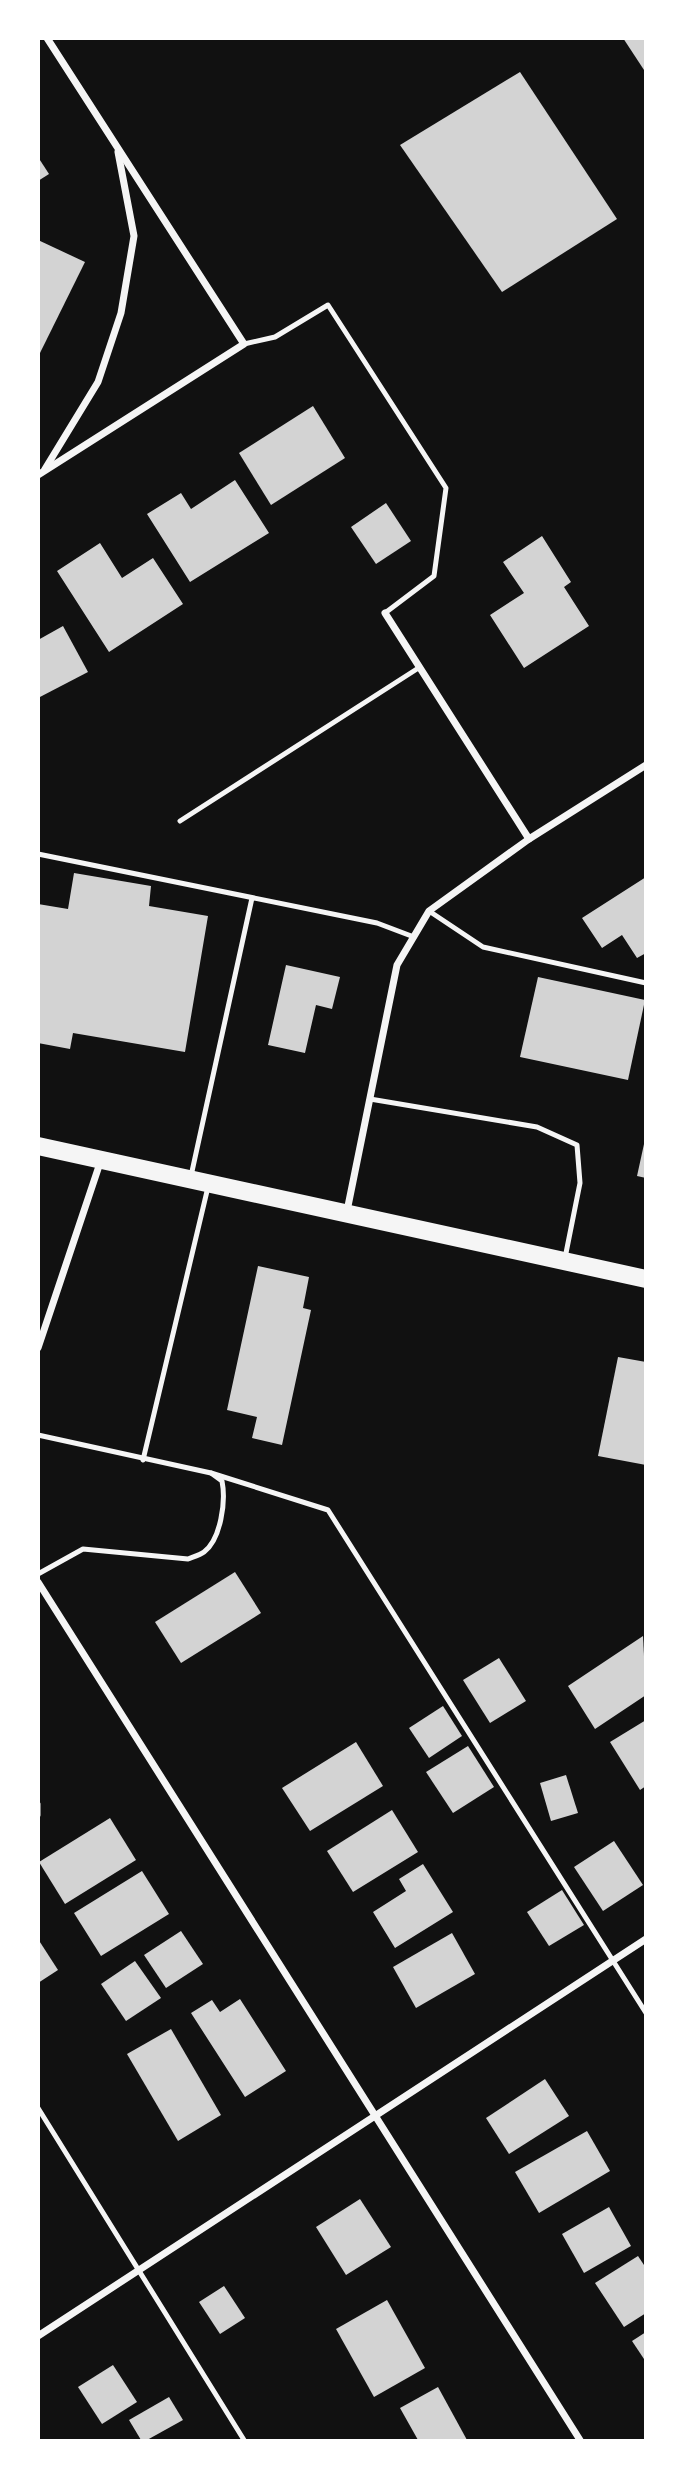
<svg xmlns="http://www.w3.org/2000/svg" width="684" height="2479" font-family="Poppins,sans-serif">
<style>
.building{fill:#d3d3d3}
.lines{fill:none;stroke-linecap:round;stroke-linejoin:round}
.service{stroke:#f5f5f5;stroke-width:5}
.minor{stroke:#f5f5f5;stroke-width:7}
.primary{stroke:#f5f5f5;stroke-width:18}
</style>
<rect width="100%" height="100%" fill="#111"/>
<g class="building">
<polygon points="623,38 646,38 646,73"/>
<polygon points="520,72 617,219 502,292 400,145"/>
<polygon points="38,157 49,174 38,181"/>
<polygon points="38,240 85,262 38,357"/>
<polygon points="313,406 345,458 271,505 239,453"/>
<polygon points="235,480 269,533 190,582 147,514 181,493 191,509"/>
<polygon points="386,503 411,541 376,564 351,527"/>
<polygon points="542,536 571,582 564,587 589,626 524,668 490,615 524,593 503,562"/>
<polygon points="100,543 122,578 153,558 183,604 109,652 57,571"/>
<polygon points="63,626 88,672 38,698 38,640"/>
<polygon points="74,873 151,886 149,906 208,916 185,1052 73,1033 70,1049 38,1043 38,904 68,909"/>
<polygon points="646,877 646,953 637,958 622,935 602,948 582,918"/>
<polygon points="286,965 340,977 332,1009 316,1005 305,1053 268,1045"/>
<polygon points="538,977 645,1000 628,1080 520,1057"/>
<polygon points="644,1144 646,1144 646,1178 637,1176"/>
<polygon points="258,1266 309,1277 303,1308 311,1310 282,1445 252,1438 257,1417 227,1410"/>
<polygon points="618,1357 646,1362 646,1465 598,1456"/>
<polygon points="235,1572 261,1613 181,1663 155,1622"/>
<polygon points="643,1636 646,1695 595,1729 568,1686"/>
<polygon points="499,1658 526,1701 490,1723 463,1680"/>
<polygon points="443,1706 462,1736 429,1758 409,1728"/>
<polygon points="646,1720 646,1786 640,1790 610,1742"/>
<polygon points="356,1742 383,1786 310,1831 282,1788"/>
<polygon points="468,1746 494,1787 453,1813 426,1772"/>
<polygon points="566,1775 578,1813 551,1821 540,1783"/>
<polygon points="392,1810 418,1852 353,1892 327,1851"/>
<polygon points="110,1818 136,1860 65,1904 39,1862"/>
<polygon points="614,1841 643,1885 603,1911 574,1867"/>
<polygon points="423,1864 453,1912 395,1948 373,1912 406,1891 399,1879"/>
<polygon points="142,1871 169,1914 101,1956 74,1913"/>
<polygon points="562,1890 584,1925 549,1946 527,1912"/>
<polygon points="181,1931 203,1964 166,1988 144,1955"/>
<polygon points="452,1933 475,1974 416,2008 393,1967"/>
<polygon points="38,1939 58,1970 38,1983"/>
<polygon points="135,1961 161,1998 126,2021 101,1984"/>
<polygon points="240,1999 286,2071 245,2097 191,2013 212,2000 220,2012"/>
<polygon points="171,2029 221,2115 178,2141 127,2054"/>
<polygon points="545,2079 569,2116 509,2154 486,2118"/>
<polygon points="587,2131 610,2171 539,2213 515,2172"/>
<polygon points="360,2199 391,2247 346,2275 316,2227"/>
<polygon points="609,2207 631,2246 584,2273 562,2234"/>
<polygon points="638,2256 646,2268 646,2313 624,2327 595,2283"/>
<polygon points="224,2286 245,2318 220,2334 199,2302"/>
<polygon points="387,2300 425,2368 374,2397 336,2329"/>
<polygon points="646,2332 646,2362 632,2341"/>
<polygon points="113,2365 137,2402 102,2424 78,2387"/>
<polygon points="438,2387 467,2440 418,2440 400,2408"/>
<polygon points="169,2397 183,2420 147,2440 141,2440 129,2420"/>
</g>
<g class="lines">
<g class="service">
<polyline points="244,344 275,337 328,305 446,488 434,576 385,613"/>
<polyline points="180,821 420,667"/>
<polyline points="38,854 377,923 414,937"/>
<polyline points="429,911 483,947 646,983"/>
<polyline points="370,1099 537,1127 577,1145 580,1183 565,1258"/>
<polyline points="191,1176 252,898"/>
<path d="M38,1435L211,1473L222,1481C226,1501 221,1539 204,1552C200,1555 193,1557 188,1559L83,1549L38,1574"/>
<polyline points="143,1460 208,1187"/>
<polyline points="211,1473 328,1510 646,2013"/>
<polyline points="38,1804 38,1815"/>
<polyline points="38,2108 244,2440"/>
</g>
<g class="minor">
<polyline points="45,469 98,382 121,313 134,236 118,152"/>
<polyline points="38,475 244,344 47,38"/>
<polyline points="385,613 529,839"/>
<polyline points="347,1211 397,965 429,911 529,839 646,765"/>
<polyline points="38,1348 101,1160"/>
<polyline points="38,1582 580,2440"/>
<polyline points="38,2336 646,1939"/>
</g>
<polyline class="primary" points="38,1146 646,1279"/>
</g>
<rect width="684" height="2479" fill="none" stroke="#ffffff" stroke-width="80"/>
</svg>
